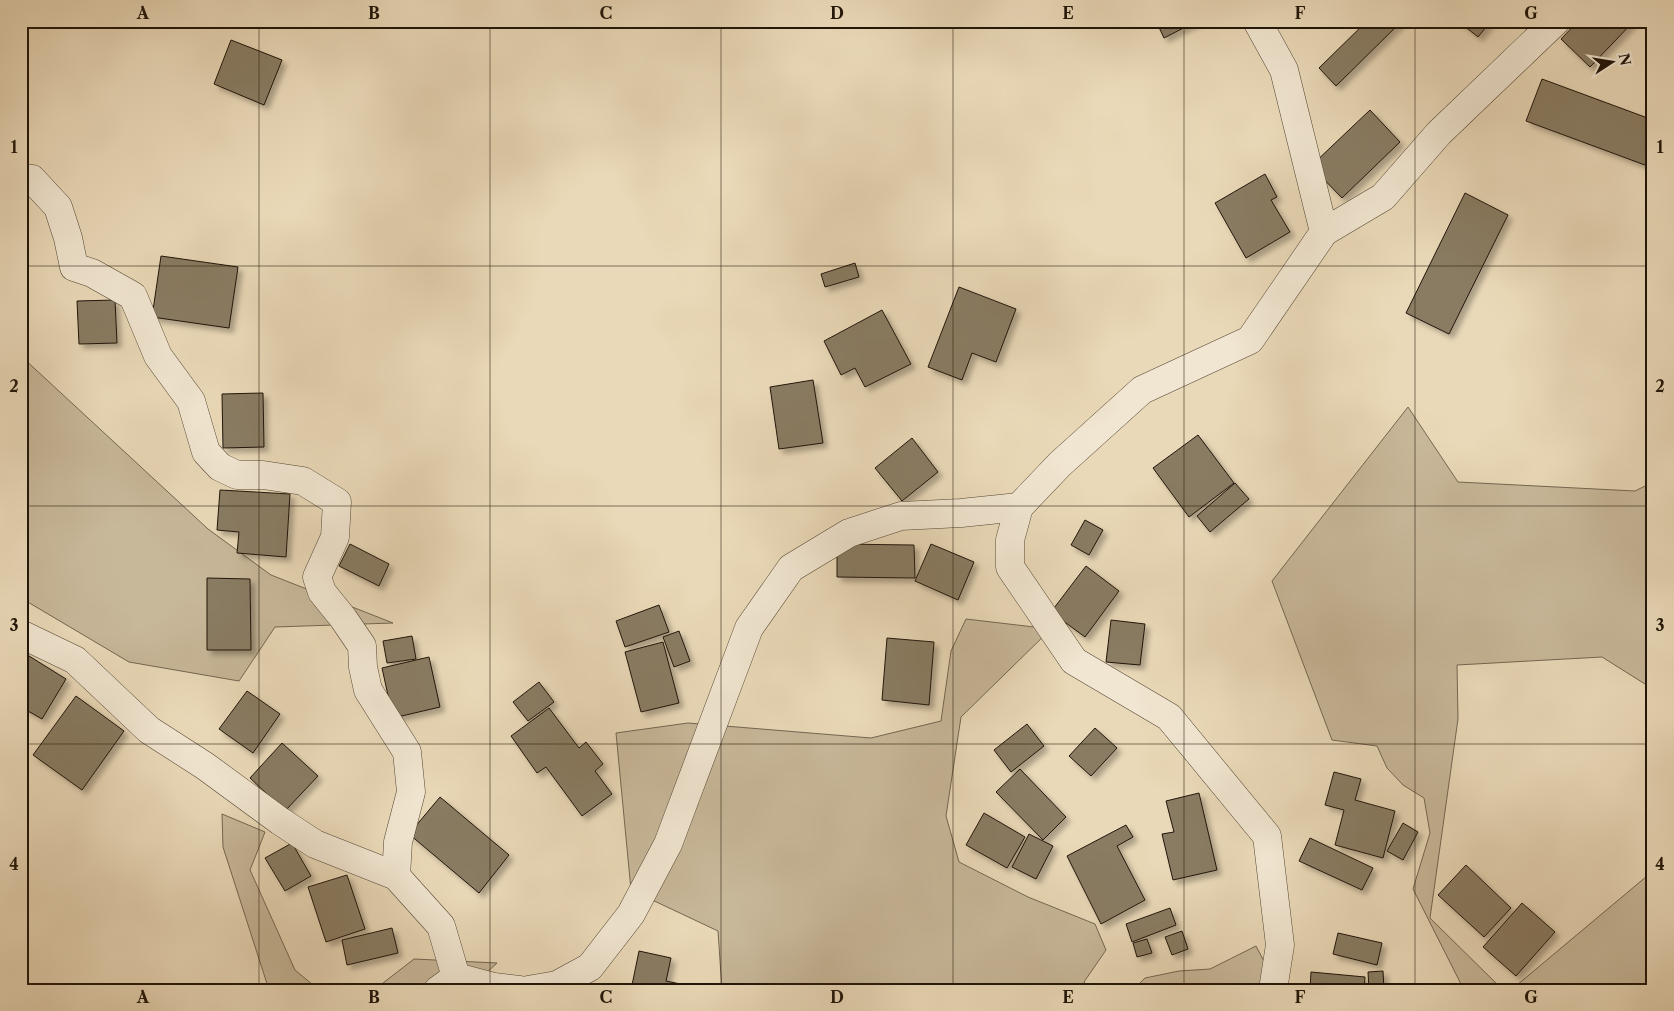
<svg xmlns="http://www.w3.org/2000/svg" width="1674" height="1011" font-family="'Libre Caslon Text',serif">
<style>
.green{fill:#c8b89a;stroke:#746652}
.building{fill:#897b64;stroke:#201509;filter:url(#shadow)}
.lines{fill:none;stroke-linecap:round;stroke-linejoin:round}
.street-casing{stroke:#524635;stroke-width:29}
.street{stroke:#f1e6d1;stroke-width:28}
.grid{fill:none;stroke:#201509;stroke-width:1;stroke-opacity:0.55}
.neatline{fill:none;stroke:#201509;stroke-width:2}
.grid-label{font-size:16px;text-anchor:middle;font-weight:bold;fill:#201509}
</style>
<defs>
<filter id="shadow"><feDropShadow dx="4.5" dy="4.5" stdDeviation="2.5" flood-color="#0004"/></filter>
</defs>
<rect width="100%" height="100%" fill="#ead9b8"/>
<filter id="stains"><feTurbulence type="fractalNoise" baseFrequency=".004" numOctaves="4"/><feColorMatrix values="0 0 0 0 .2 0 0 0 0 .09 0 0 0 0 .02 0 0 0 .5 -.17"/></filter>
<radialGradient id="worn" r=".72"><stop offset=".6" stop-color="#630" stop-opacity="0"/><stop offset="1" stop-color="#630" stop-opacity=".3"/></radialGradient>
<g class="green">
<polygon points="21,356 208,529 271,575 393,623 275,627 239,681 129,662 21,598"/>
<polygon points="1408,407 1458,482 1635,491 1653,482 1653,689 1602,657 1457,665 1458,719 1430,918 1503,990 1464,990 1413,889 1430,833 1424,798 1403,785 1387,768 1377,746 1332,740 1272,581"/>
<polygon points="966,619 1051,629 961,717 946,816 959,862 1028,897 1095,924 1106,950 1084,982 1089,990 722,990 718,931 631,890 616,733 688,723 871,738 941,721 951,651"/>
<polygon points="222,814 265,832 250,870 295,970 319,990 269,990 223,847"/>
<polygon points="1653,871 1653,990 1511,990"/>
<polygon points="1256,946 1279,990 1133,990 1145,978 1179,971 1210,969"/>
<polygon points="414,959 497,963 468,990 374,990"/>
</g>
<g class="building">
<polygon points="1156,21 1197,21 1164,38"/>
<polygon points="1367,21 1402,21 1336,86 1319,68"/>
<polygon points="1458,21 1491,21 1478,37"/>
<polygon points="1578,21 1634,21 1590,67 1561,39"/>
<polygon points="231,40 282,60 264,105 214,84"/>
<polygon points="1542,79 1653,120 1653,168 1526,121"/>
<polygon points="1370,110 1400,142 1342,198 1311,166"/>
<polygon points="1265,174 1277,197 1271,200 1290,232 1246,258 1215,203"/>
<polygon points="1465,193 1508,215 1449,334 1406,313"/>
<polygon points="161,256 238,267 229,328 152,317"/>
<polygon points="855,263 859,277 825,287 821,274"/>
<polygon points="959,287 1016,309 996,362 972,353 962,380 928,367"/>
<polygon points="115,300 117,343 79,344 77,301"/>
<polygon points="882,310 911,364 865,387 855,368 841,375 824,341"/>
<polygon points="813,380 823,443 779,449 770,387"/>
<polygon points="263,393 264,447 223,448 222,394"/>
<polygon points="1198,435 1234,483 1189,517 1153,468"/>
<polygon points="912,438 938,472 902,501 875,468"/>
<polygon points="1235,483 1249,499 1210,532 1197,516"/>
<polygon points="220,490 290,494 286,557 237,553 239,532 217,530"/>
<polygon points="1085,520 1103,530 1089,555 1071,545"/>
<polygon points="350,544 389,564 379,586 339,566"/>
<polygon points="837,544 914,545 915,578 837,577"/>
<polygon points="931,544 974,562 958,600 915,581"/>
<polygon points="1086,566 1119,591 1085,637 1051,612"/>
<polygon points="207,578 250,579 251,650 207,650"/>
<polygon points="659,605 669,632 625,647 616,621"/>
<polygon points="1111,620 1145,624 1140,665 1106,662"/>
<polygon points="679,631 690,661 674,667 663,637"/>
<polygon points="412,636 416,659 387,663 383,641"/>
<polygon points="887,638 934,642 929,705 882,700"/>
<polygon points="663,642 679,703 641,712 625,652"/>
<polygon points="21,651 66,679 42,719 21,707"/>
<polygon points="429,657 440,707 393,718 382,668"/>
<polygon points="539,682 554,702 528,721 513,702"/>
<polygon points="247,691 280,714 253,753 219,729"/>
<polygon points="76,696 124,731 82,790 33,755"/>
<polygon points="549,708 579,748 586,742 603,764 595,771 612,794 582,816 546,767 537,773 511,736"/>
<polygon points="1027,724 1044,746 1011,772 994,750"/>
<polygon points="1095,728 1117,748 1091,776 1069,756"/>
<polygon points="282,743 318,776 285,811 250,778"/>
<polygon points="1020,769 1066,817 1043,840 996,792"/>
<polygon points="1334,772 1361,779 1355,800 1395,811 1383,858 1335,845 1344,810 1325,805"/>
<polygon points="1199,793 1217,870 1173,880 1162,834 1174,832 1166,801"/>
<polygon points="440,797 509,855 479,893 409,834"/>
<polygon points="984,813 1025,837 1007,868 966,845"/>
<polygon points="1403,823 1418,832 1403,860 1387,851"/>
<polygon points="1126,825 1133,837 1117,846 1145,900 1101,924 1067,856"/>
<polygon points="1029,834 1053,846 1036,879 1012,867"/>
<polygon points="1310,838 1373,868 1362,890 1299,861"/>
<polygon points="292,843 311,876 285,891 265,858"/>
<polygon points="1466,865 1511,908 1484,937 1438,895"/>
<polygon points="347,875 365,929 326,942 308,887"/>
<polygon points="1522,903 1555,932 1516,976 1483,947"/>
<polygon points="1170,908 1176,925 1132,942 1126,924"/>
<polygon points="392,928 398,953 347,965 342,940"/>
<polygon points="1182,931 1188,949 1172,955 1165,937"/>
<polygon points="1338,933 1382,943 1377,965 1333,954"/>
<polygon points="1147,939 1152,953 1137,957 1133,943"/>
<polygon points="639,951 671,958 666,981 690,986 690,990 631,990"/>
<polygon points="1383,971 1384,990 1369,990 1368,972"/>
<polygon points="1311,972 1365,977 1364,990 1310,990"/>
</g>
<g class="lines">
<defs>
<g id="street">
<polyline points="1257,21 1284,70 1324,232"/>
<polyline points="21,178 32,179 58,207 68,238 74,267 92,273 133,296 158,356 191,401 206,452 220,467 237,475 263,475 303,481 337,502 335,537 317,577 322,592 343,618 362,646 363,667 368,690 407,752 411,792 398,842 396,876"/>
<polyline points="1019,507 1010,540 1010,567 1074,661 1169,717 1267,836 1280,945 1273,990"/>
<polyline points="21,634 75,660 149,730 205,766 280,821 315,844 396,876 441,926 456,977"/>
<polyline points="438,990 456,977 494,987 519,990"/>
<polyline points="528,990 557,985 590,967 631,914 668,844 749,628 791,568 849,533 901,516 961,513 1019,507 1060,464 1142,390 1250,340 1324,232 1383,197 1439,133 1556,21"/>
</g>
</defs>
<use href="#street" class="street-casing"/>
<use href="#street" class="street"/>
</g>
<path class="grid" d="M259,21V990M490,21V990M721,21V990M953,21V990M1184,21V990M1415,21V990M21,266H1653M21,506H1653M21,744H1653"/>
<rect width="1674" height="1011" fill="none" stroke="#ead9b8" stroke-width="55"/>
<g transform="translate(1612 62) rotate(78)" stroke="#f1e6d1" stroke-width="4" paint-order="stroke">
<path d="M0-4L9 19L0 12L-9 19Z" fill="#201509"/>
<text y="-8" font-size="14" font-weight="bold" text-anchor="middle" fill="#201509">N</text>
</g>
<rect x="28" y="28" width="1618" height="956" class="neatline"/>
<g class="grid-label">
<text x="143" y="19">A</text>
<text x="374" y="19">B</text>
<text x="606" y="19">C</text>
<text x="837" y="19">D</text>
<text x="1068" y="19">E</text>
<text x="1300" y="19">F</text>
<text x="1531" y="19">G</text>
<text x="14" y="153">1</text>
<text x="1660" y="153">1</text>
<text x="14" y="392">2</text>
<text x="1660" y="392">2</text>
<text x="14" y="631">3</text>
<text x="1660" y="631">3</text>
<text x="14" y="870">4</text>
<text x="1660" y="870">4</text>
<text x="143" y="1003">A</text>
<text x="374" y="1003">B</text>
<text x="606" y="1003">C</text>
<text x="837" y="1003">D</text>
<text x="1068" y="1003">E</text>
<text x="1300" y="1003">F</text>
<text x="1531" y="1003">G</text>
</g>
<rect width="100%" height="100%" filter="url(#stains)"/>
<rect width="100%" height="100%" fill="url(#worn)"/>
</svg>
